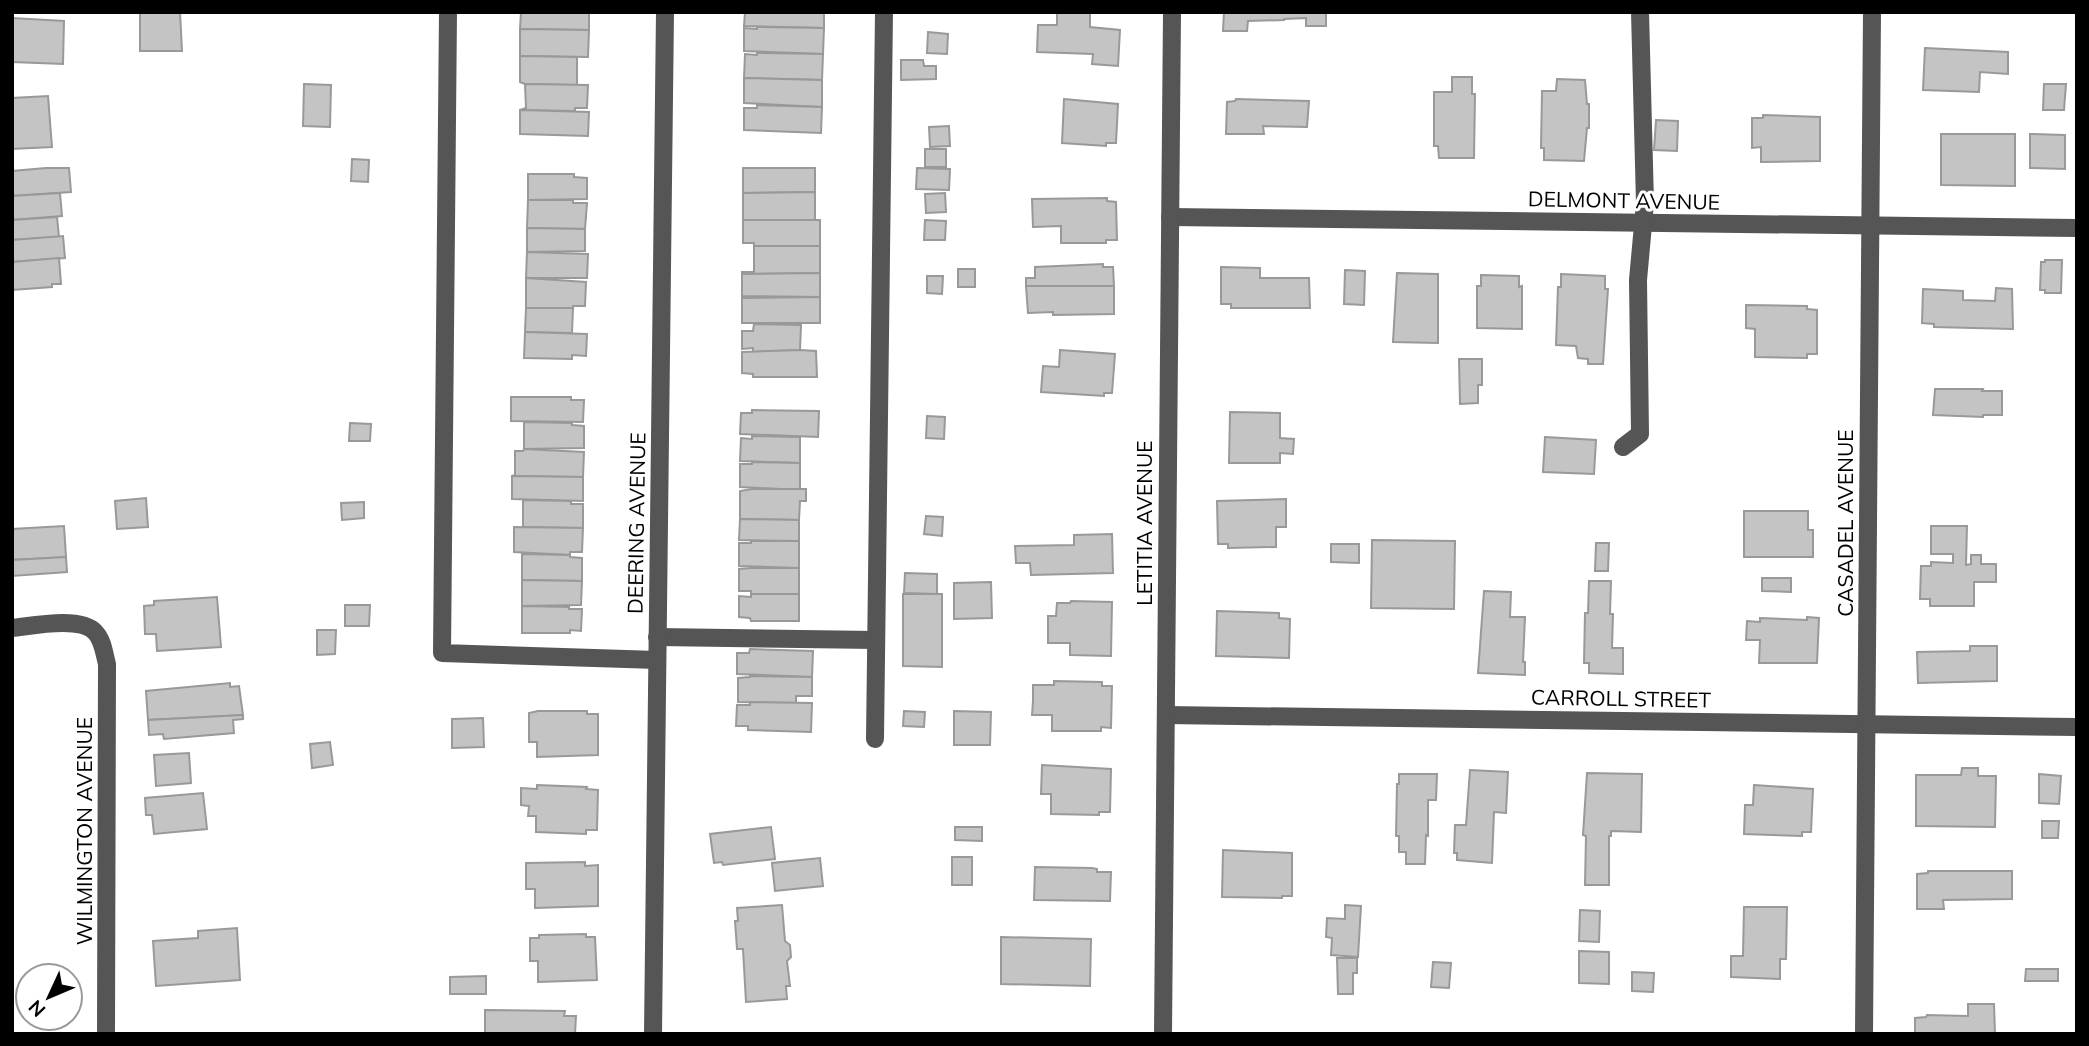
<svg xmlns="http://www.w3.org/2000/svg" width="2089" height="1046" font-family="Mulish,sans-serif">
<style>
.building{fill:#c4c4c4;stroke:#999;stroke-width:2}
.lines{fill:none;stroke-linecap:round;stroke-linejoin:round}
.minor{stroke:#555;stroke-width:18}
.labels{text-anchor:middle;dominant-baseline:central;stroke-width:6;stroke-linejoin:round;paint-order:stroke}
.street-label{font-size:21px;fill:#000;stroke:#fff}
</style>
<rect width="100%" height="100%" fill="#fff"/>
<g class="building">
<polygon points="140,12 180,12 182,51 140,51"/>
<polygon points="521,12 589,12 589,30 520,29"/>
<polygon points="745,12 824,12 824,28 744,26"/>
<polygon points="1057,12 1090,12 1090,27 1120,30 1118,66 1092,64 1093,54 1037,52 1038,25 1057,25"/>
<polygon points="1224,12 1326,12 1326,26 1306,26 1306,18 1284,19 1284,20 1248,21 1247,31 1223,31"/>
<polygon points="12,18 64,21 63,64 12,62"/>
<polygon points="757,27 824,28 823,54 744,51 744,28 757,29"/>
<polygon points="520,29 589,30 588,57 520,56"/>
<polygon points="928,32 948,34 947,54 927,53"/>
<polygon points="1925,48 2008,52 2008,74 1980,72 1979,92 1923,90"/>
<polygon points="757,53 823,54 822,80 744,78 745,54 757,55"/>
<polygon points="520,56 577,57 577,85 525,84 520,82"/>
<polygon points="901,60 923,60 924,66 936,66 936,79 901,80"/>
<polygon points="1452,77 1472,77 1472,94 1475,94 1474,158 1439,158 1438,146 1434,146 1434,92 1452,92"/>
<polygon points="744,78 822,80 822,107 744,103"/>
<polygon points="1557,79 1585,80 1587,104 1589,104 1589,128 1587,128 1584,161 1544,160 1544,148 1541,148 1542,91 1556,91"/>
<polygon points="304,84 331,85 330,127 303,126"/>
<polygon points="525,84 588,85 587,108 575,108 575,111 520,110 526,108"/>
<polygon points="2044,84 2066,84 2064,110 2043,110"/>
<polygon points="48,96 52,147 12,149 12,98"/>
<polygon points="1064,99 1118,104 1116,143 1106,143 1106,146 1062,143"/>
<polygon points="1236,99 1309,101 1307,127 1263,126 1264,134 1226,134 1227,102 1235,101"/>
<polygon points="757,105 822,107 821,133 744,130 744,108 757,108"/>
<polygon points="520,110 589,112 588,136 520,134"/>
<polygon points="1763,115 1820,117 1820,161 1761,162 1761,147 1752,148 1752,118 1763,118"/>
<polygon points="1656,120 1678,121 1677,151 1654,150"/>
<polygon points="949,126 950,146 930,147 929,127"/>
<polygon points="1941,134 2015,134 2015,186 1941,185"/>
<polygon points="2030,134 2065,135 2065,169 2030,168"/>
<rect x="925" y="149" width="21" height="18"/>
<polygon points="352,159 369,160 368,182 351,181"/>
<polygon points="46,168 69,168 71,192 12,196 12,171"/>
<polygon points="743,168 815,168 815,192 743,193"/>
<polygon points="917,168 950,169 949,190 916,189"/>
<polygon points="528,174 574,174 574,177 587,178 587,199 528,200"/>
<polygon points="815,192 815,220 743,220 743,193"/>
<polygon points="60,193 62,216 12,220 12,196"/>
<polygon points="945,193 946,212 926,213 925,194"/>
<polygon points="1107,198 1107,201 1116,202 1117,240 1106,240 1106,243 1061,243 1061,226 1033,227 1032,199"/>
<polygon points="528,200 573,200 573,203 587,203 585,229 527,228"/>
<polygon points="57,217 59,237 12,240 12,220"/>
<polygon points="743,220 820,220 820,246 754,246 754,243 743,243"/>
<polygon points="925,220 946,221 945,240 924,240"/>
<polygon points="527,228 585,229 585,251 527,252"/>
<polygon points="63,236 65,258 12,262 12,240"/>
<polygon points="754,246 820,246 820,273 742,274 742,272 754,272"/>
<polygon points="527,252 588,254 587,278 526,278"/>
<polygon points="59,258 61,284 52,284 52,287 12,290 12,262"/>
<polygon points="2045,260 2062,260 2061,293 2045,293 2045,290 2040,290 2041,262 2045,262"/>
<polygon points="1103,264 1103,267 1113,267 1114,286 1026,286 1026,278 1035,278 1035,267"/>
<polygon points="1221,267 1260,268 1260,278 1309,278 1310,308 1231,308 1231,304 1221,304"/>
<rect x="958" y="269" width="17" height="18"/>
<polygon points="1345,270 1365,271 1364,305 1344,304"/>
<polygon points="820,273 820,297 742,296 742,274"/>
<polygon points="1397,273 1438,274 1438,343 1393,342"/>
<polygon points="1561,274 1605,276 1605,289 1608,289 1603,364 1588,364 1588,359 1578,358 1576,346 1556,345 1558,287 1561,287"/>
<polygon points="1481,275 1519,276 1519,287 1522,286 1522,329 1477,328 1477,286 1481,286"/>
<polygon points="927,276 943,276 942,294 927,293"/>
<polygon points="526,278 586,282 585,306 573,306 573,308 526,308"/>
<polygon points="1026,286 1114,286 1114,314 1053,315 1053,312 1028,313"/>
<polygon points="1996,288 2012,289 2013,329 1934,327 1934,324 1922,323 1923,289 1963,291 1963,300 1995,301"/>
<polygon points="820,297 820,323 742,323 742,298"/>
<polygon points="1746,305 1807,306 1807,309 1817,310 1817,354 1807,354 1807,358 1755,357 1755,329 1746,328"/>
<polygon points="526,308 573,308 572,333 525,332"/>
<polygon points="754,324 801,325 800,350 753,352 753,348 742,349 742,331 753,331"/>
<polygon points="525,332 587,334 586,356 572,355 572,359 524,358"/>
<polygon points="800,350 816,351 817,377 753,377 753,374 742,373 742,352"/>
<polygon points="1060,350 1115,354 1112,393 1104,393 1104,396 1041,392 1043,366 1059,367"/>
<polygon points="1459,359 1482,359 1482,385 1478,385 1478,403 1460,404"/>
<polygon points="1935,389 1983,389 1982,391 2002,391 2002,415 1983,415 1983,417 1933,415"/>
<polygon points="511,397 571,397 571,400 584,400 583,422 511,421"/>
<polygon points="752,410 819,411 818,437 740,434 741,413 752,413"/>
<polygon points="1230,412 1280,413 1280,438 1294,439 1293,454 1280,453 1280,463 1229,463"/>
<polygon points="927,416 945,417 944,439 926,438"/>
<polygon points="524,422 572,423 572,425 584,426 584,448 524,449"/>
<polygon points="350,423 371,424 370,441 349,441"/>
<polygon points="752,436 800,437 800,463 740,461 741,438 752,439"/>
<polygon points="1545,437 1596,440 1594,474 1543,472"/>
<polygon points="524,449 584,452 583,477 512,476 515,475 515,451 523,451"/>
<polygon points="752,462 800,463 800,490 740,487 740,464 752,464"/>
<polygon points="512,476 583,477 583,501 512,499"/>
<polygon points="752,489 806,489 806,501 800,501 799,520 740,519 740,491"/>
<polygon points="146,498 148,527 117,529 115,501"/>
<polygon points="1286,499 1286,527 1276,527 1276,547 1228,548 1228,544 1218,544 1217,501"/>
<polygon points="523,500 571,501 571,504 583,504 583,528 523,527"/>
<polygon points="364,502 364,518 342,520 341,503"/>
<polygon points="1744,511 1808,511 1808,530 1813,530 1813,557 1744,557"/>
<polygon points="926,516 943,517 942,536 924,534"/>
<polygon points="740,519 799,520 799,541 739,540"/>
<polygon points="64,526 66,557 12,560 12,529"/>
<polygon points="1931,526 1967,526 1966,565 1971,564 1971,555 1981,555 1981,564 1996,564 1996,582 1974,582 1974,606 1930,606 1930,599 1920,599 1921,566 1931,566 1931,562 1953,563 1953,554 1931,554"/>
<polygon points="514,527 583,528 582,552 570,552 570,555 514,552"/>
<polygon points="1112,534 1113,573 1031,575 1030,563 1016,563 1015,546 1074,545 1074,535"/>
<polygon points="1372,540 1455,541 1454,609 1371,608"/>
<polygon points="751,541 799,541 799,568 739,566 739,543 751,543"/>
<polygon points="1596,543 1609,543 1608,571 1595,571"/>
<polygon points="1331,544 1359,544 1359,563 1331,562"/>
<polygon points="522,554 570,555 570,557 582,558 582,581 522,580"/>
<polygon points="66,557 67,572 12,576 12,560"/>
<polygon points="751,568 799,568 799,594 751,594 751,591 739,591 739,569"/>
<polygon points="905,573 937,574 937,594 904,593"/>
<polygon points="1762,578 1791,578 1791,592 1762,591"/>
<polygon points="522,580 582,581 581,605 522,606"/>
<polygon points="1589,581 1611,581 1610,614 1613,614 1612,648 1623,648 1623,674 1589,673 1589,663 1584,663 1585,613 1588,613"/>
<polygon points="991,582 992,618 954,619 954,583"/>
<polygon points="1484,591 1511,592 1510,617 1525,617 1523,662 1525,662 1525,675 1478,673"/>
<polygon points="751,594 799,594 799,621 751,621 750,618 739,617 739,596 751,597"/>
<polygon points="903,594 942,594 942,667 903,666"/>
<polygon points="217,597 221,647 157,651 156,634 145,634 144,606 154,605 154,601"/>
<polygon points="1071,601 1112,602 1111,656 1070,655 1070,643 1048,643 1048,616 1056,616 1057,603 1070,603"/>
<polygon points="345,605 370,605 369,626 345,626"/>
<polygon points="522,606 569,607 569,609 582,609 581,631 570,630 570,633 522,633"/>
<polygon points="1217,611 1279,613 1279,618 1290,619 1289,658 1216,656"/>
<polygon points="1807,617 1819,618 1817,663 1759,663 1760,640 1746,640 1747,621 1760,622 1760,618 1807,620"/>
<polygon points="317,630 336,630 335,654 317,655"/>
<polygon points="1970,646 1997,646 1997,681 1918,683 1917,652 1970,651"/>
<polygon points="750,649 813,651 812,677 737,674 737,653 749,653"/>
<polygon points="750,676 812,677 812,696 796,696 796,703 738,702 738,678 750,677"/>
<polygon points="1054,681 1102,682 1102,686 1112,686 1111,728 1101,727 1101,731 1052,731 1052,715 1032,715 1033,701 1033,685 1054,685"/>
<polygon points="230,683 230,687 239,686 243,715 148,720 146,691"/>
<polygon points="750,702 812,703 811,732 748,730 748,726 736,726 737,705 750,705"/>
<polygon points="538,711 587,711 587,714 598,714 598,755 537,757 537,742 529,742 529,713"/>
<polygon points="904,711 925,712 924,727 903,726"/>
<polygon points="954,711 991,712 990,745 954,745"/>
<polygon points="243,715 243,719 233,720 234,733 164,739 163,734 149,735 148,720"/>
<polygon points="483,718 484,747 452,748 452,719"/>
<polygon points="330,742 333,765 312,768 310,744"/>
<polygon points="189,753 191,783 156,786 154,755"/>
<polygon points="1042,765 1111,769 1110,812 1099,812 1099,815 1051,814 1051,794 1041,794"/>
<polygon points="1962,768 1978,768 1978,776 1996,776 1995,827 1916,826 1916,775 1961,775"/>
<polygon points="1470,770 1508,772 1506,813 1494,812 1492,863 1457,860 1457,853 1454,853 1455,825 1466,825"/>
<polygon points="1587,773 1642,774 1641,832 1611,831 1611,836 1609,836 1609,885 1585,885 1586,836 1583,835"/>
<polygon points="1399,774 1437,774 1436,800 1428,800 1428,836 1426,835 1425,864 1406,864 1406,852 1399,852 1399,836 1396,836 1397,784 1399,784"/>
<polygon points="2039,774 2061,776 2059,804 2039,803"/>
<polygon points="537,785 587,787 586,789 598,790 597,830 586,830 586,834 536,832 536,816 528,816 529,806 521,805 521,788 537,789"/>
<polygon points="1754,785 1813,789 1811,832 1802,832 1802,836 1744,834 1745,805 1753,805"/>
<polygon points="203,793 207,829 154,834 152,815 146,815 145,798"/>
<polygon points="2042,821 2059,821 2058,838 2042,838"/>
<polygon points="771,827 775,859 723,865 722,862 714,863 710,834"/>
<polygon points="955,827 982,827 982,841 955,840"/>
<polygon points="1223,850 1292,853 1292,896 1282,896 1282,898 1222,897"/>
<rect x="952" y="857" width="20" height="28"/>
<polygon points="820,858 823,886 775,891 772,863"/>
<polygon points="585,862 585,866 598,865 598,906 535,908 535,889 526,889 526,863"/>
<polygon points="1035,867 1092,868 1097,869 1097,872 1111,872 1110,901 1034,900"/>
<polygon points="1928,871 2012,871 2012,899 1943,900 1944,909 1917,909 1917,874 1928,873"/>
<polygon points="782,905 785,941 790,945 791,957 787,961 790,986 786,986 787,999 746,1002 743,949 737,949 735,921 738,921 737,908"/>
<polygon points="1345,905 1361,906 1358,957 1331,955 1332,938 1326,937 1327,918 1345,919"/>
<polygon points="1744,907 1787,907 1786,959 1780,959 1780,979 1731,977 1731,956 1743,956"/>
<polygon points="1580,910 1600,911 1599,942 1579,941"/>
<polygon points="237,928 240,980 156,986 153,941 198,938 198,931"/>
<polygon points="586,934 586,937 595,937 597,980 538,982 538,961 530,961 530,938 539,938 539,935"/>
<polygon points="1001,937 1091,939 1090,986 1001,984"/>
<polygon points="1579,951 1609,952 1609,984 1579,983"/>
<polygon points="1337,958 1357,958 1357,973 1353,973 1353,994 1338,994"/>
<polygon points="1433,962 1451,963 1449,988 1431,987"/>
<polygon points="2026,969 2058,969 2058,981 2025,981"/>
<polygon points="1632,972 1654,973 1653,992 1632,991"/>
<polygon points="486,976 486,994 450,994 450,977"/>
<polygon points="1968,1004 1994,1004 1995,1034 1915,1034 1915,1018 1926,1017 1927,1015 1968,1016"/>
<polygon points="485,1010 565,1011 564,1016 576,1016 575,1034 485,1034"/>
</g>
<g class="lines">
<g class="minor">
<polyline points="448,12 442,653 657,660"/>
<polyline points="1170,217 2077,228"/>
<polyline points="1623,447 1640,434 1638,280 1645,203 1640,12"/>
<path d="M12,628C32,626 80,616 95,632C103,640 104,653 107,664L106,1034"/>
<polyline points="657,637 876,640"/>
<polyline points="1166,715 2077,727"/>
<polyline points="875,739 884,12"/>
<polyline points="653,1034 665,12"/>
<polyline points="1163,1034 1172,12"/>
<polyline points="1864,1034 1872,12"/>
</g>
</g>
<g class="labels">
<g class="street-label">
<text transform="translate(1624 200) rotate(1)">DELMONT AVENUE</text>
<text transform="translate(636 523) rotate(-89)">DEERING AVENUE</text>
<text transform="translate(1144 523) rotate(-90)">LETITIA AVENUE</text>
<text transform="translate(1845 523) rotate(-90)">CASADEL AVENUE</text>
<text transform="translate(1621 698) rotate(1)">CARROLL STREET</text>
<text transform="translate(84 831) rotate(-90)">WILMINGTON AVENUE</text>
</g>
</g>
<rect width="2089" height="1046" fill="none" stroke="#000000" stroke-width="28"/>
<g transform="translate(49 997) rotate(226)"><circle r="33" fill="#ffffff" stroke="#999999" stroke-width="2"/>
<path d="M0-5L12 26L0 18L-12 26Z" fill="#000000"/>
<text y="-10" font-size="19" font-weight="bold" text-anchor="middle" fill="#000000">N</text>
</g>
</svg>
